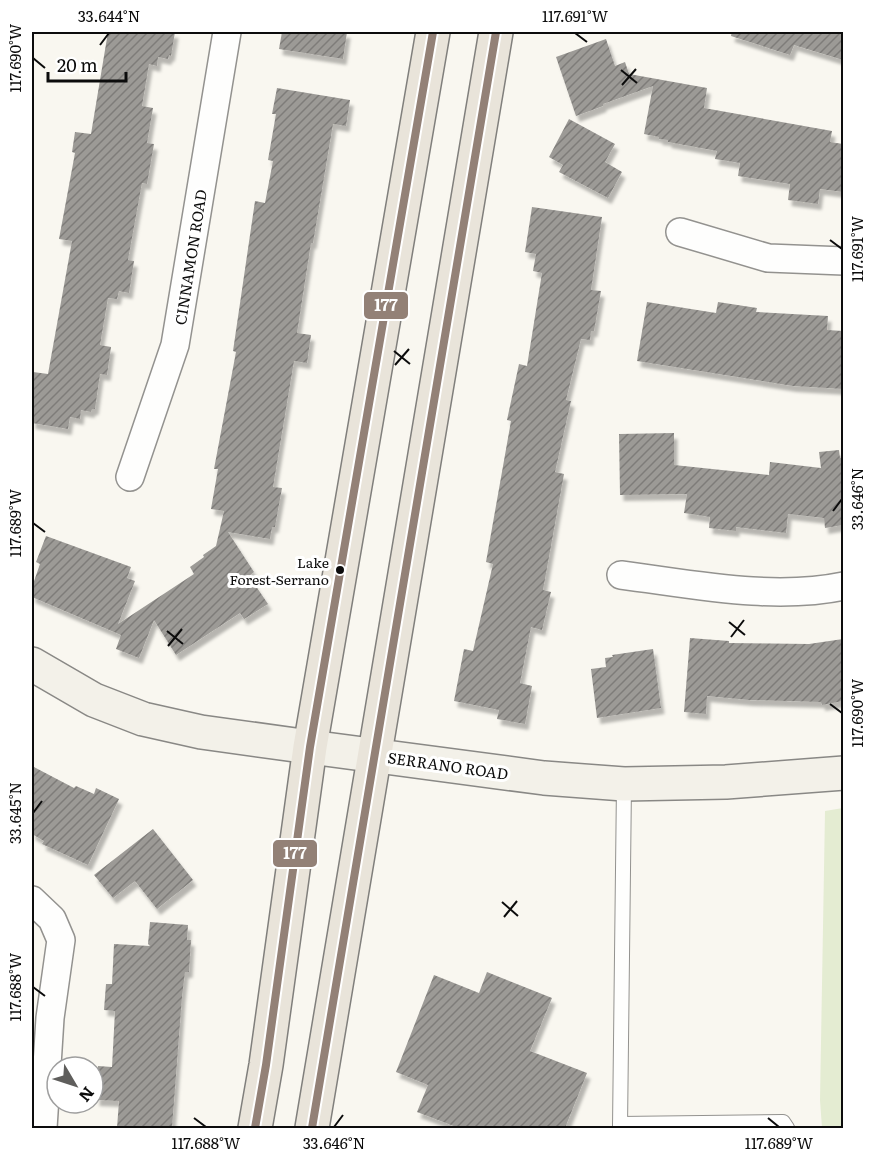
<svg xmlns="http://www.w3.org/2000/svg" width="875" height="1160" font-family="Literata,serif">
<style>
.park{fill:#e4ecd2}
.building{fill:url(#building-hatch);filter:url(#shadow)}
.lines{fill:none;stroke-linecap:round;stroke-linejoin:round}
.lane-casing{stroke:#93928f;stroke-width:16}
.street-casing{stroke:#93928f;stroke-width:30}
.secondary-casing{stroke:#898885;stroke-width:36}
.primary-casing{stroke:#807f7c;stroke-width:36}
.lane{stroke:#fefefd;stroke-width:14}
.street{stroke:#fefefd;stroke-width:27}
.secondary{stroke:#f3f1e9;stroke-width:33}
.primary{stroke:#e9e4da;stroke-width:33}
.bus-1-casing{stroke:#fff;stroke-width:12}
.bus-1{stroke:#938177;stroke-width:8}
.ticks{fill:none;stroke:#0c0c0c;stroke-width:2}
.bus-dot{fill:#0c0c0c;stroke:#fff;stroke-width:2}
.labels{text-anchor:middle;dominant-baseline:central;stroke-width:6;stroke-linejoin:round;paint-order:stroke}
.bus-label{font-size:14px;fill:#0c0c0c;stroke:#fff;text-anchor:end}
.street-label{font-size:15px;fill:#0c0c0c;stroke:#fff}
.line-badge{stroke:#fff;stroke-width:2}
.badge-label{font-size:16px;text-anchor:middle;font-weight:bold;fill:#fff}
.neatline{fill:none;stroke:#0c0c0c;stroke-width:2}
.ticks-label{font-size:15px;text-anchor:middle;fill:#0c0c0c}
</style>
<defs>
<pattern id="building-hatch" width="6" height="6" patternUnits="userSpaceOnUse" patternTransform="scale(1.5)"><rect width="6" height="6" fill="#9c9a96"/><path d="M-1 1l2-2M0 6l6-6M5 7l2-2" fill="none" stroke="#7e7c79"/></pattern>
<filter id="shadow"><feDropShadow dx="3.5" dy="6" stdDeviation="1.5" flood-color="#0004"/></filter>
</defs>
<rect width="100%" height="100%" fill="#f9f7f0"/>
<polygon class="park" points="843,808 843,1128 822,1128 820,1100 825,811"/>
<g class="building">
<polygon points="108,32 175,32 171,56 169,55 168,59 158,57 157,66 149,64 142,106 153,108 147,143 154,144 147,184 142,183 128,260 134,261 129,293 119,291 117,299 108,298 100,345 111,347 107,375 100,374 95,409 92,409 91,412 81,410 80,419 70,417 68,429 32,423 32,383 33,372 48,374 72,241 59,239 75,153 72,152 75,132 91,134"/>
<polygon points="282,32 347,32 343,59 279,49"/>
<polygon points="732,32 843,32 843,60 794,45 790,55 731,36"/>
<polygon points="606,39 615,66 625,62 629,74 707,88 704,108 832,131 830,142 843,144 843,192 820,189 818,204 788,200 790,184 738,176 740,163 715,159 717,151 668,142 668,140 659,139 659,137 644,134 653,86 603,104 603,106 576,116 556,57"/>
<polygon points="277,88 350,100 346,126 333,124 313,243 311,243 297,333 311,335 307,363 294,361 273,487 282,488 275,527 272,527 270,539 228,532 254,572 249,576 268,604 244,619 240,613 176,655 154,620 139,658 116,649 121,635 32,597 32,587 40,564 36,562 46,536 131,567 127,578 135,581 118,624 194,574 190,567 204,557 203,555 216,546 224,511 211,509 218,469 214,469 236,352 233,351 255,201 265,203 273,161 268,160 276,114 272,114"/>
<polygon points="569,119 615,144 605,162 622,172 608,198 559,172 563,165 549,157"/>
<polygon points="532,207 602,217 591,290 601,291 594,331 591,331 590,340 581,339 566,400 571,401 555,472 564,474 543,590 551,592 542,630 531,627 520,683 532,686 525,724 497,719 499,710 454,701 464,649 473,651 493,564 486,562 511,421 507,420 519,364 527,366 542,273 533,271 536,254 525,252"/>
<polygon points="647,302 716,313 718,302 757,308 756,312 828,316 827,330 843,331 843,389 793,386 637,361"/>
<polygon points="674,433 674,465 769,475 770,462 821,468 819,452 839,450 840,458 843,457 843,525 825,528 824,518 788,514 786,533 736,527 736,531 709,528 710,517 684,513 687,494 620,495 619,434"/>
<polygon points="690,638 729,641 729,643 809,644 843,639 843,701 822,705 821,702 749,700 707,696 706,714 684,712"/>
<polygon points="653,649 661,708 597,718 591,669 606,667 605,658 613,657 612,655"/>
<polygon points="32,766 74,788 76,786 94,794 96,788 119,799 88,865 42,844 44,841 32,834"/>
<polygon points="153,829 193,880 157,909 135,881 113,898 94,875"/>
<polygon points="150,922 188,925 187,940 191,940 189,972 185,972 182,997 172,1128 117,1128 119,1101 96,1100 98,1066 112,1067 115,1011 104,1010 106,984 112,984 114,944 150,946 148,944"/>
<polygon points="487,972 552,998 530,1051 587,1073 565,1128 459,1128 417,1112 428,1085 396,1072 434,975 479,993"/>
</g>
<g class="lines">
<defs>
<g id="lane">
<polyline points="620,1124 783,1122 787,1128"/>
<polyline points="620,1128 624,784"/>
</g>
<g id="street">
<polyline points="680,232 768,258 844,261"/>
<polyline points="130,477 175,345 227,32"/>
<path d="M621,575C692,584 772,601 844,586"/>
<polyline points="32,900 52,919 61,940 50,1018 43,1128"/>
</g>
<polyline id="secondary" points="32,664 94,700 143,719 201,732 310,747 544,778 624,784 726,782 844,773"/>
<g id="primary">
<polyline points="255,1128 266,1065 310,747 433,32"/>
<polyline points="312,1128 496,32"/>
</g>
</defs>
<use href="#lane" class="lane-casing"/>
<use href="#street" class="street-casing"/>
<use href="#secondary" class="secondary-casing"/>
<use href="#primary" class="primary-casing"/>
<use href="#lane" class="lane"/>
<use href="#street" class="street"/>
<use href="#secondary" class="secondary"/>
<use href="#primary" class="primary"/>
<defs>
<g id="bus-1">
<polyline points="255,1128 266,1065 310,747 433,32"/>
<polyline points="312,1128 496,32"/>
</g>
</defs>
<use href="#bus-1" class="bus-1-casing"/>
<use href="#bus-1" class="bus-1"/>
</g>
<path class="ticks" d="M575,33L587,42M100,45L109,33M33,58L45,68M621,70L637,83M622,85L636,69M830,240L842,249M394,351L410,364M395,365L409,349M833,511L842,499M33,523L45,532M729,622L745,635M167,631L183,644M731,637L744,620M168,646L182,629M830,704L842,713M33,813L42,801M502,902L518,916M504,917L517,901M33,987L45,996M194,1118L206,1127M768,1118L779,1127M334,1127L343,1115"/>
<circle class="bus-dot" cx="340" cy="570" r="5"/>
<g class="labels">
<g class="bus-label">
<text x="329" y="562">Lake<tspan x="329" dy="17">Forest-Serrano</tspan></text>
</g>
<g class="street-label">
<text transform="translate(190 257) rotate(-81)">CINNAMON ROAD</text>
<text transform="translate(448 765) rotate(8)">SERRANO ROAD</text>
</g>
</g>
<g class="line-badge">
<rect x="363" y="291" width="46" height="29" rx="6" fill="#938177"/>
<rect x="272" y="839" width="46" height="29" rx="6" fill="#938177"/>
</g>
<g class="badge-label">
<text x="386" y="311">177</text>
<text x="295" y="859">177</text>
</g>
<rect width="875" height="1160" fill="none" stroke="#ffffff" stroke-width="66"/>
<g transform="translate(75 1085) rotate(129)"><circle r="28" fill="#ffffff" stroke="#9e9e9e" stroke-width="1.5"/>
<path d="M0-4.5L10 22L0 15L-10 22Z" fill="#5f5e5c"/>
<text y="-9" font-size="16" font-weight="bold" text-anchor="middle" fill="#0c0c0c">N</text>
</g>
<path d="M48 72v9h78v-9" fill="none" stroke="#0c0c0c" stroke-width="3"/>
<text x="57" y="72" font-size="18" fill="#0c0c0c" stroke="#ffffff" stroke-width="4.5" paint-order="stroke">20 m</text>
<rect x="33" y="33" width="809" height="1094" class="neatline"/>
<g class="ticks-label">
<text x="109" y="22">33.644°N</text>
<text x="575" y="22">117.691°W</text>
<text transform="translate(16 58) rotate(-90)" y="5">117.690°W</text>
<text transform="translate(858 249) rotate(-90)" y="5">117.691°W</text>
<text transform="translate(858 499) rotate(-90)" y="5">33.646°N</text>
<text transform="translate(16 523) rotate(-90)" y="5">117.689°W</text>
<text transform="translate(858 713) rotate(-90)" y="5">117.690°W</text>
<text transform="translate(16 813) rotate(-90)" y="5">33.645°N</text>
<text transform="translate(16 987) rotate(-90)" y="5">117.688°W</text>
<text x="206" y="1149">117.688°W</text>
<text x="334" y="1149">33.646°N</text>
<text x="779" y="1149">117.689°W</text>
</g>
</svg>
